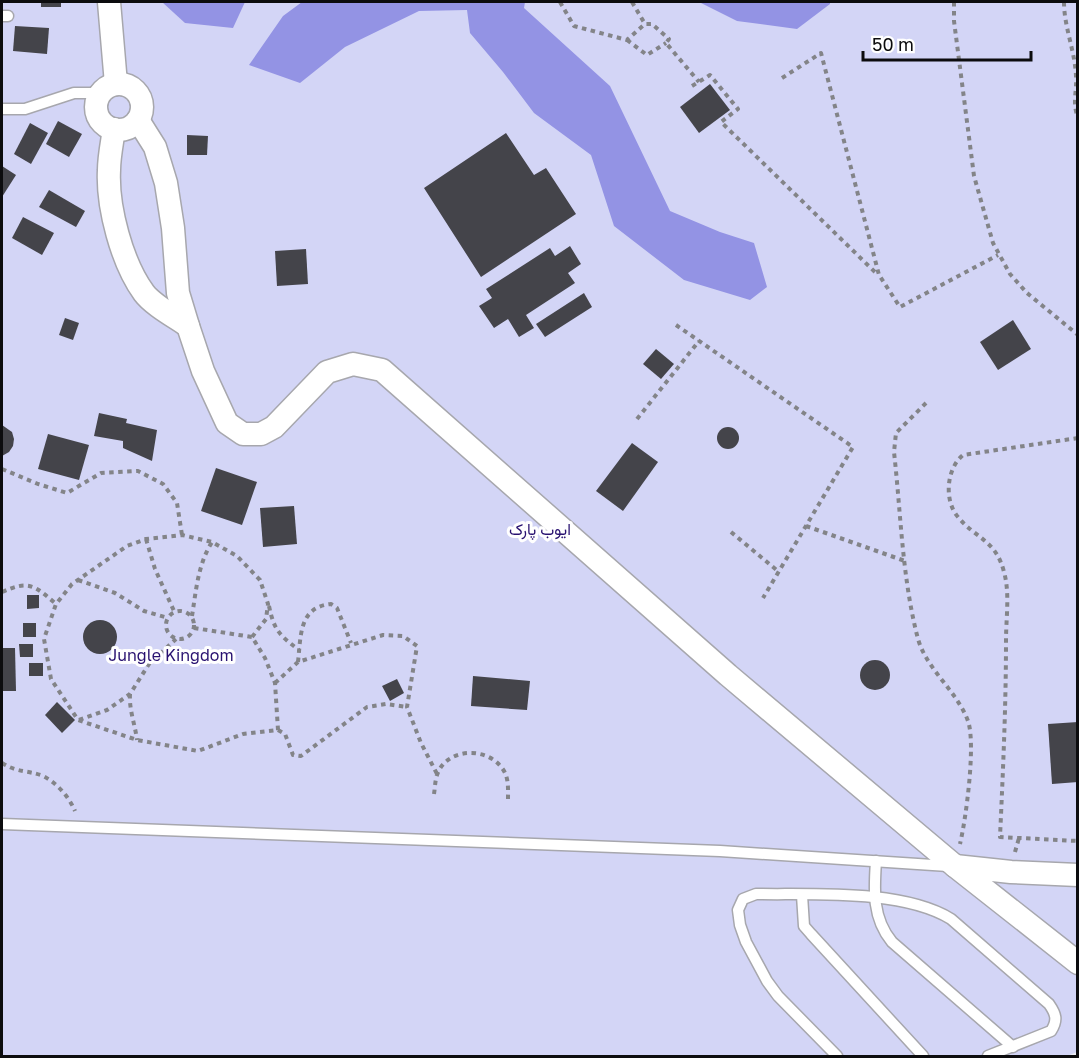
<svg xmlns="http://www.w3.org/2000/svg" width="1079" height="1058" font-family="'Golos Text',Vazirmatn,sans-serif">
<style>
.green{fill:#d3d5f6}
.water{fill:#9393e4}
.building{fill:#44444a}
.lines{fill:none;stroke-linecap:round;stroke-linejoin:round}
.service-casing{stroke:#a7a7ad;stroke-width:13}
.minor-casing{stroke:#a7a7ad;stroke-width:25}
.path{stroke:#838488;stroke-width:4;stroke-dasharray:4.5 4.5;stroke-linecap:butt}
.service{stroke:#fff;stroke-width:10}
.minor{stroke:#fff;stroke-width:22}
.labels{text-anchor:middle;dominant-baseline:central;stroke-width:6;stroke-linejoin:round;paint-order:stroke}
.park-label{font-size:16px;fill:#281170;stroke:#fff}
</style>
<rect width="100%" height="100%" fill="#ecedf3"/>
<polygon class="green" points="2,2 1077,2 1077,1052 1067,1056 2,1056"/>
<g class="water">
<polygon points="162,2 245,2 233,28 185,23"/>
<polygon points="302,2 525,2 524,8 610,86 670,211 720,232 754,243 767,287 750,300 684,280 614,226 591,155 534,113 503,72 470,33 467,10 419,11 345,47 300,83 249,65 283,16"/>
<polygon points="699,2 830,2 830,4 797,29 737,21"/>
</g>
<g class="building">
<rect x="41" y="2" width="20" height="5"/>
<polygon points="15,26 49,28 47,54 13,51"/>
<polygon points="710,84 730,110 699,133 680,107"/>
<polygon points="58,121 82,134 69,157 46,144"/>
<polygon points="30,123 48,133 31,164 14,154"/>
<polygon points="506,133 534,175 546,168 576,214 481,277 424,188"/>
<polygon points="187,135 208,136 207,155 187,155"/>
<polygon points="2,166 16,175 2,197"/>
<polygon points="49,190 85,211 76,227 39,207"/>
<polygon points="23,217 54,233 42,255 12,238"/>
<polygon points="570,246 581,264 568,273 575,283 526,315 534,328 519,337 508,319 494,328 479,306 492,298 486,289 550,248 555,256"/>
<polygon points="306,249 308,284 277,286 275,251"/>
<polygon points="584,293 592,307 545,337 536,324"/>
<polygon points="65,318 79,323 73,340 59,335"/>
<polygon points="1013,320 1031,349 998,370 980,342"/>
<polygon points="656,349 674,364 661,379 643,364"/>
<polygon points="99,413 127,419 126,423 157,430 152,461 123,448 123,441 94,436"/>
<polygon points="2,425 12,432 14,439 13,446 9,452 2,456"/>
<circle cx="728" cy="438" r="11"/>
<polygon points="48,434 89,445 79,480 38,469"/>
<polygon points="632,443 658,462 623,511 596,491"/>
<polygon points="216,468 257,482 242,525 201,511"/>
<polygon points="294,506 297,544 263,547 260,508"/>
<polygon points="27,595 39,595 39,608 27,609"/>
<circle cx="100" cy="637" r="17"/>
<rect x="23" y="623" width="13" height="14"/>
<polygon points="19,644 33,644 33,657 20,657"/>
<polygon points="2,648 15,648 16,691 2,691"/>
<circle cx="875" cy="675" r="15"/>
<rect x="29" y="663" width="14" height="13"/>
<polygon points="473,676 530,681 527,710 471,706"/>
<polygon points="397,679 404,693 390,701 382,686"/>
<polygon points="57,702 75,720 62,733 45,715"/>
<polygon points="1078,722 1078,782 1052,784 1048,724"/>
</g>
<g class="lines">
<defs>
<g id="service">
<polyline points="2,16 8,16"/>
<polyline points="2,109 25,109 74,93 101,93"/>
<polyline points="2,824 720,851 948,866"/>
<path d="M876,861C874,890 872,918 892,942L1013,1047"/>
<polyline points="802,895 804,926 811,934 923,1056"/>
<path d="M837,1056L778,996L767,981L746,942L740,925L738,910L743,899L756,894C812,895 902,889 951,919L1049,1004C1056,1014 1058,1020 1051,1031L988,1056"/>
</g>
<g id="minor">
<polyline points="109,2 116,84"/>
<circle cx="119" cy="107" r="23"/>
<polyline points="138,120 155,147 166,183 173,228 178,293 188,326 203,371 227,423 243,434 261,434 274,427 327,372 353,364 382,370 728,675 955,866 1078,963"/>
<path d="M114,129C112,143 109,157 109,170C107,207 122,263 144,293C153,305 175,317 188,326"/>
<polyline points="955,866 1011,872 1078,875"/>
</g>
</defs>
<use href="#service" class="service-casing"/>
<use href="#minor" class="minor-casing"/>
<g class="path">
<polyline points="560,2 574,26 627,40 645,24"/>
<polyline points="632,2 645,24 652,24 669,39 666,43 699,82"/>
<polyline points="954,2 954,21 974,176 993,243 1010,274 1027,293 1078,335"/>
<path d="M1064,2C1064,27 1075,51 1076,76C1077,93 1072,102 1078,118"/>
<polyline points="627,40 647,55 666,43"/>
<polyline points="782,78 821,53 879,275 900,307 998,255"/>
<polyline points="692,86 710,75 738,109 721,122 877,274"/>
<polyline points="676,325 853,447 763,598"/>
<path d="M926,403L896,433L894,452C901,514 902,578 918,639C927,670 957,691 968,721C976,744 966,819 960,844"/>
<polyline points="637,419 699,341"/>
<path d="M1078,438L963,455C946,469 944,501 958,517C976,539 996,540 1004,572C1010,593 1006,618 1006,640C1006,706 1003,771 1000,837L1078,841"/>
<polyline points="2,469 38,484 67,493 101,473 138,471 163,484 177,503 182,535"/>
<polyline points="806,526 905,561"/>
<polyline points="731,532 779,572"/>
<polyline points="146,539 155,569 174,611"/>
<polyline points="78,580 115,593 144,611 168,618"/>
<path d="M2,592C29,580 34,585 56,604"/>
<path d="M269,606C274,630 279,635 299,650"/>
<circle cx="180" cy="625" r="14"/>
<path d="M192,616C196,591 198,564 212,542"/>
<polyline points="194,628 252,637 265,658 275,683 278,730 243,734 198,751 137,740 78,720 51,679 44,639 56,604 72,584 127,546 146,539 182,535 212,542 237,556 260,580 268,604 266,619 252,637"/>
<path d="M298,662C301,635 299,607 331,604L337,608L351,643"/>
<polyline points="275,683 298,662 383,635 403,636 417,646 407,707 421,743 437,774"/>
<path d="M130,694C129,710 135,724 137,740"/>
<polyline points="79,720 107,710 130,694 149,664 176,639"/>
<polyline points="278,730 285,734 293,755 301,756 367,707 386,704 407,707"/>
<path d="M2,763C18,773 28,770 43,776C57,783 69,797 75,811"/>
<path d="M434,794C435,788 435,781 437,775C446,748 486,746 502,768C509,777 508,788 508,799"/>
<polyline points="1015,852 1019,838"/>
</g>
<use href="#service" class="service"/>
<use href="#minor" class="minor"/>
</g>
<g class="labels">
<g class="park-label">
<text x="540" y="529">ایوب پارک</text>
<text x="171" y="655">Jungle Kingdom</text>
</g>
</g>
<rect width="1079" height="1058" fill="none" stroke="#0c0c0e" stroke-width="6"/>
<path d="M863 51v9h168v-9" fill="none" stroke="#0c0c0e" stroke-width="3"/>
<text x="872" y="51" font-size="18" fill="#0c0c0e" stroke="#ffffff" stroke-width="4.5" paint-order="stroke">50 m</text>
</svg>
